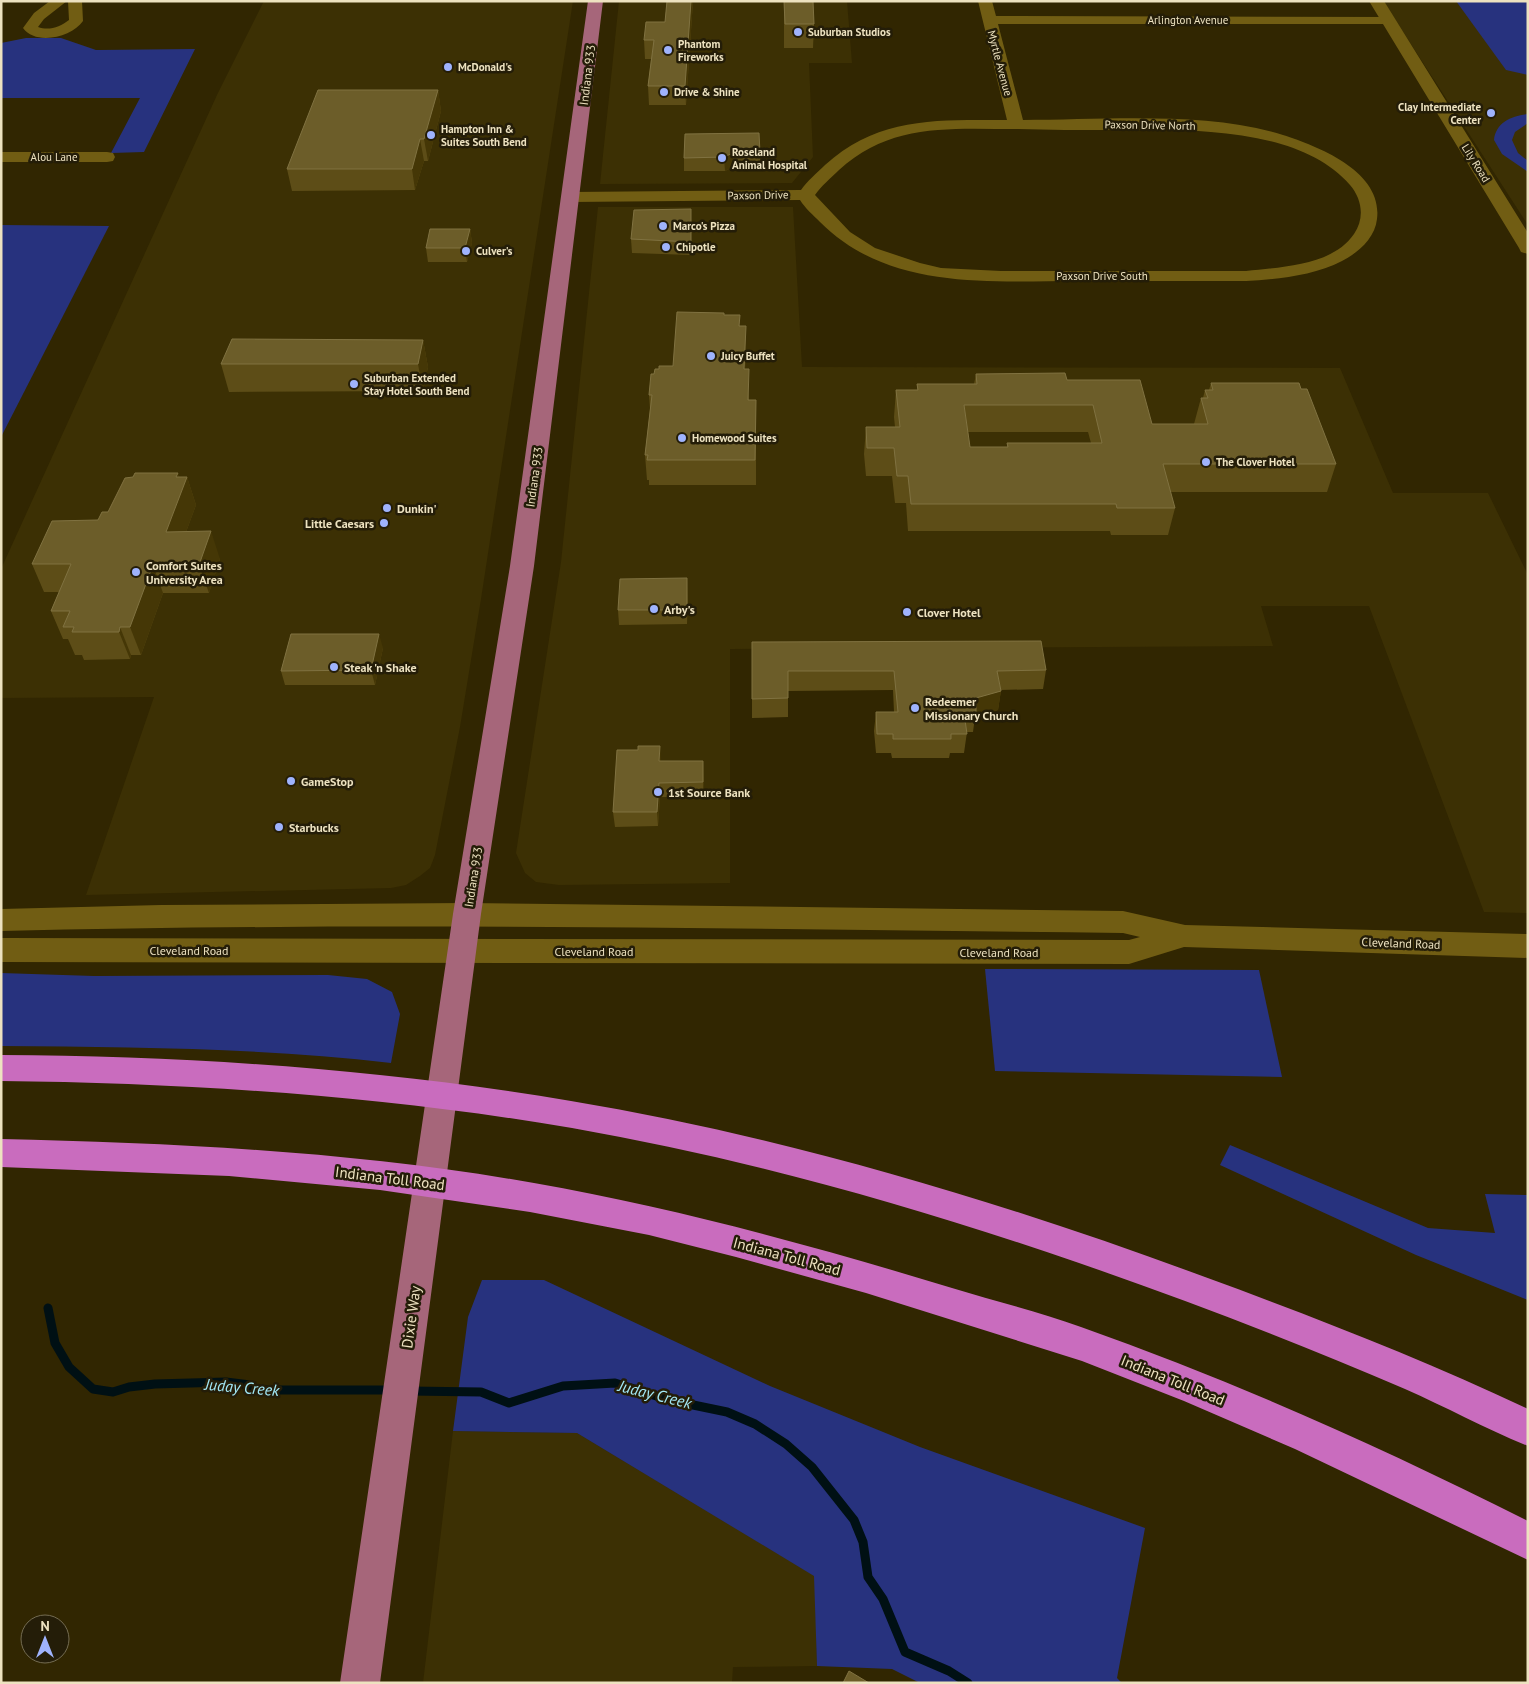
<svg xmlns="http://www.w3.org/2000/svg" width="1529" height="1684" font-family="'PT Sans',sans-serif">
<style>
.built{fill:#3c3004}
.green{fill:#27327e}
.lines{fill:none;stroke-linecap:round;stroke-linejoin:round}
.stream{stroke:#001014;stroke-width:9}
.minor{fill:#715d13;fill-rule:evenodd}
.tertiary{fill:#715d13;fill-rule:evenodd}
.secondary{fill:#715d13;fill-rule:evenodd}
.primary{fill:#a6667a;fill-rule:evenodd}
.motorway{fill:#c96cbe;fill-rule:evenodd}
.wall{fill:#5d4d17;fill-rule:evenodd}
.shaded-wall{fill:#453706}
.building{fill:#6c5d29;stroke:#807241;fill-rule:evenodd}
.poi-dot{fill:#9fb3fd;stroke:#241d08;stroke-width:2}
.labels{text-anchor:middle;dominant-baseline:central;stroke-width:5;stroke-linejoin:round;paint-order:stroke}
.far-street-label{font-size:11px;fill:#ede2c0;stroke:#241d08}
.far-poi-label{font-size:11px;font-weight:bold;fill:#ede2c0;stroke:#241d08;text-anchor:start}
.street-label{font-size:12px;fill:#ede2c0;stroke:#241d08}
.poi-label{font-size:12px;font-weight:bold;fill:#ede2c0;stroke:#241d08;text-anchor:start}
.near-street-label{font-size:15px;fill:#ede2c0;stroke:#241d08}
.near-water-label{font-size:16px;font-style:italic;fill:#a3e9f7;stroke:#241d08}
</style>
<rect width="100%" height="100%" fill="#312601"/>
<g class="built">
<polygon points="264,1 573,1 481,599 460,727 435,855 430,868 420,876 406,885 391,888 86,895 154,697 1,698 1,569 217,95"/>
<polygon points="619,1 847,1 852,63 809,63 813,157 792,183 600,184"/>
<polygon points="1383,1 1528,1 1528,225"/>
<polygon points="598,207 793,207 802,367 1340,368 1393,493 1488,493 1528,575 1528,913 1484,912 1369,606 1261,606 1273,646 730,649 730,883 559,885 536,882 525,873 516,853 561,562"/>
<polygon points="453,1431 577,1433 815,1576 817,1666 733,1667 732,1683 423,1683"/>
</g>
<g class="green">
<polygon points="1456,1 1528,1 1528,75 1506,70"/>
<polygon points="26,38 61,38 96,50 195,49 144,152 111,153 140,98 1,98 1,43"/>
<path d="M1528,114V123L1515,132L1512,140L1518,153L1528,161V172L1502,154L1494,140C1496,122 1512,116 1528,114Z"/>
<polygon points="1,225 109,226 1,437"/>
<polygon points="985,969 1259,970 1282,1077 995,1071"/>
<path d="M1,973L94,976L328,975L367,979L392,992L400,1014L391,1063C261,1048 131,1047 1,1046Z"/>
<polygon points="1230,1145 1428,1228 1495,1233 1485,1194 1528,1195 1528,1300 1416,1255 1220,1165"/>
<polygon points="482,1280 544,1280 770,1386 920,1447 1145,1528 1117,1678 1122,1683 920,1683 892,1669 817,1666 814,1576 577,1433 453,1431 468,1317"/>
</g>
<g class="lines">
<g class="stream">
<polyline points="48,1308 55,1343 69,1367 93,1389 113,1392 129,1387 155,1384 226,1382 250,1385 256,1390 392,1390"/>
<polyline points="410,1391 481,1392 509,1403 563,1386 615,1383 669,1400 727,1412 755,1424 786,1444 812,1467 854,1520 863,1542 868,1577 883,1599 905,1652 949,1671 968,1683"/>
</g>
<g class="minor">
<path d="M50,1H67L44,19L38,27C49,31 60,27 69,20L68,1H82L83,21C72,37 36,46 23,28L34,13Z"/>
<path d="M978,1H992L996,16L1393,17L1395,20L1388,24H998L1023,120C1103,120 1207,111 1283,135C1320,147 1383,172 1377,219C1375,238 1358,253 1342,261C1313,276 1278,279 1246,281C1190,281 1134,281 1079,281C989,281 889,291 820,222C813,215 805,208 800,200L571,202L565,201L562,197L565,193L571,192L801,190C807,181 817,173 825,165C879,116 938,120 1007,120ZM1018,129C1049,130 1081,130 1113,130C1184,129 1299,126 1350,185C1362,199 1365,218 1354,234C1332,266 1281,267 1246,271H1001L941,268L920,263L875,248L850,232L815,195C821,186 831,178 839,170C891,122 952,129 1018,129Z"/>
<polygon points="1,152 107,152 113,153 115,157 113,161 107,162 1,162"/>
</g>
<polygon class="tertiary" points="1369,1 1384,1 1528,233 1528,254 1521,252 1519,248"/>
<path class="secondary" d="M467,903L1123,911L1185,925L1528,934V958L1184,947L1129,964L1,962V938L1129,940L1140,937L1123,933C749,929 375,922 1,931V909L161,905Z"/>
<polygon class="primary" points="588,1 603,1 534,566 481,914 380,1683 340,1683 453,914 510,566"/>
<g class="motorway">
<path d="M1,1055C191,1056 383,1069 571,1101C787,1137 999,1201 1205,1277C1314,1317 1423,1359 1528,1409V1446C1486,1429 1446,1407 1405,1389C1298,1343 1189,1301 1079,1263C914,1206 744,1158 572,1128C384,1096 191,1083 1,1081Z"/>
<path d="M1,1139C179,1143 358,1152 534,1183C676,1208 814,1246 952,1288C995,1301 1039,1312 1081,1327C1234,1381 1383,1448 1528,1521V1560L1295,1449L1184,1401L1082,1361L866,1293L736,1257L649,1235L530,1212L380,1190L229,1176L1,1167Z"/>
</g>
</g>
<g class="wall">
<polygon points="667,1 693,1 686,105 649,105 648,86 651,59 645,59 644,40 665,22"/>
<polygon points="784,1 813,1 814,24 813,48 784,48"/>
<polygon points="438,90 441,111 428,161 424,161 415,190 292,191 287,169"/>
<polygon points="685,134 760,153 760,166 733,167 725,171 684,171 684,158"/>
<polygon points="691,223 691,255 632,253 631,239"/>
<polygon points="470,229 472,243 467,262 428,262 426,248"/>
<polygon points="724,315 740,326 746,351 745,369 749,400 756,400 756,485 649,485 649,480 647,480 645,455 650,409 649,395 654,374 659,369 673,366"/>
<polygon points="423,340 428,367 423,391 229,392 221,364"/>
<path d="M976,374L1067,380L1152,424H1194L1201,398H1203L1205,390H1209L1211,383L1301,389L1336,464L1327,492H1170L1175,508L1168,535H1111L1110,531H908L906,503H895L892,476H866L864,454L866,427H895L894,417L896,390H917V384H974ZM968,432H1088L1091,443H1007V447H970Z"/>
<polygon points="180,477 187,477 196,505 186,532 220,559 209,593 163,593 141,655 131,655 130,659 84,660 82,655 75,655 68,639 63,639 51,611 59,592 44,592 32,564 98,520 108,512"/>
<polygon points="688,592 687,624 619,625 618,610"/>
<polygon points="752,642 1046,670 1043,689 1001,690 998,710 975,717 973,732 967,732 964,753 950,753 949,758 892,758 891,753 876,753 874,731 876,712 894,712 893,690 788,691 788,717 752,718"/>
<polygon points="383,648 375,685 285,685 281,671"/>
<polygon points="661,761 704,775 703,797 660,797 658,826 615,827 613,812"/>
</g>
<g class="shaded-wall">
<polygon points="691,1 693,1 686,105 685,86"/>
<polygon points="438,90 441,111 428,161 424,139"/>
<polygon points="420,139 424,161 415,190 412,169"/>
<polygon points="733,153 733,167 725,171 724,157"/>
<polygon points="470,229 472,243 467,262 465,248"/>
<polygon points="746,326 746,351 744,394 744,369"/>
<polygon points="423,340 428,367 423,391 418,364"/>
<polygon points="178,473 183,487 187,477 196,505 176,559 166,532 176,477"/>
<polygon points="211,531 220,559 209,593 199,565"/>
<polygon points="153,565 163,593 141,655 130,627"/>
<polygon points="687,578 688,592 687,624"/>
<polygon points="120,627 131,655 130,659 119,632"/>
<polygon points="379,634 383,648 375,685 371,670"/>
<polygon points="1001,691 998,710 975,717 976,698"/>
<polygon points="660,746 661,761 660,776 659,761"/>
<polygon points="703,761 704,775 703,797"/>
<polygon points="659,783 660,797 658,826 657,812"/>
</g>
<g class="building">
<polygon points="667,1 691,1 685,86 648,86 654,40 644,40 646,22 665,22"/>
<polygon points="784,1 813,1 814,24 785,24"/>
<polygon points="318,90 438,90 424,139 420,139 412,169 287,169"/>
<polygon points="759,133 760,153 733,153 724,157 684,158 685,134"/>
<polygon points="691,209 691,242 631,239 634,210"/>
<polygon points="430,229 470,229 465,248 426,248"/>
<polygon points="677,312 724,313 724,315 740,315 739,326 746,326 744,369 749,369 748,400 756,400 755,460 647,460 648,455 645,455 652,395 649,395 651,374 654,374 655,369 659,369 659,366 673,366"/>
<polygon points="232,339 423,340 418,364 221,364"/>
<path d="M1065,373L1067,380H1140L1152,424H1208L1201,398H1208L1205,390H1213L1211,383H1299L1301,389H1307L1336,464H1163L1175,508H1117L1116,504H911L908,476H897L894,448H867L866,427H900L896,390H918L917,384H977L976,374ZM964,405H1093L1102,443H1007L1008,447H970Z"/>
<polygon points="135,473 178,473 176,477 187,477 166,532 211,531 199,565 153,565 130,627 120,627 119,632 72,632 74,627 63,627 70,611 51,611 71,564 32,564 52,521 98,520 102,512 108,512 125,478 133,477"/>
<polygon points="687,578 687,610 618,610 620,579"/>
<polygon points="291,634 379,634 371,670 281,671"/>
<polygon points="1041,641 1046,670 997,671 1001,691 976,698 976,713 964,713 967,734 951,734 951,739 893,739 893,734 877,734 876,712 898,712 894,671 788,671 788,698 752,699 752,642"/>
<polygon points="638,746 660,746 659,761 703,761 703,782 659,783 657,812 613,812 617,750 638,750"/>
<polygon points="849,1671 869,1683 843,1683"/>
</g>
<g class="poi-dot">
<circle cx="798" cy="32" r="5"/>
<circle cx="668" cy="50" r="5"/>
<circle cx="448" cy="67" r="5"/>
<circle cx="664" cy="92" r="5"/>
<circle cx="1491" cy="113" r="5"/>
<circle cx="431" cy="135" r="5"/>
<circle cx="722" cy="158" r="5"/>
<circle cx="663" cy="226" r="5"/>
<circle cx="666" cy="247" r="5"/>
<circle cx="466" cy="251" r="5"/>
<circle cx="711" cy="356" r="5"/>
<circle cx="354" cy="384" r="5"/>
<circle cx="682" cy="438" r="5"/>
<circle cx="1206" cy="462" r="5"/>
<circle cx="387" cy="508" r="5"/>
<circle cx="384" cy="523" r="5"/>
<circle cx="136" cy="572" r="5"/>
<circle cx="654" cy="609" r="5"/>
<circle cx="907" cy="612" r="5"/>
<circle cx="334" cy="667" r="5"/>
<circle cx="915" cy="708" r="5"/>
<circle cx="291" cy="781" r="5"/>
<circle cx="658" cy="792" r="5"/>
<circle cx="279" cy="827" r="5"/>
</g>
<g class="labels">
<g class="far-street-label">
<text x="1188" y="20">Arlington Avenue</text>
<text transform="translate(1000 63) rotate(75)">Myrtle Avenue</text>
<text transform="translate(1150 125) rotate(1)">Paxson Drive North</text>
<text x="54" y="157">Alou Lane</text>
<text transform="translate(1476 163) rotate(58)">Lily Road</text>
<text transform="translate(758 195) rotate(-1)">Paxson Drive</text>
<text x="1102" y="276">Paxson Drive South</text>
</g>
<g class="far-poi-label">
<text x="808" y="32">Suburban Studios</text>
<text x="678" y="44">Phantom<tspan x="678" dy="13">Fireworks</tspan></text>
<text x="458" y="67">McDonald's</text>
<text x="674" y="92">Drive &amp; Shine</text>
<text x="1481" y="107" text-anchor="end">Clay Intermediate<tspan x="1481" dy="13">Center</tspan></text>
<text x="441" y="129">Hampton Inn &amp;<tspan x="441" dy="13">Suites South Bend</tspan></text>
<text x="732" y="152">Roseland<tspan x="732" dy="13">Animal Hospital</tspan></text>
<text x="673" y="226">Marco's Pizza</text>
<text x="676" y="247">Chipotle</text>
<text x="476" y="251">Culver's</text>
<text x="721" y="356">Juicy Buffet</text>
<text x="364" y="378">Suburban Extended<tspan x="364" dy="13">Stay Hotel South Bend</tspan></text>
<text x="692" y="438">Homewood Suites</text>
<text x="1216" y="462">The Clover Hotel</text>
</g>
<g class="street-label">
<text transform="translate(587 75) rotate(-83)">Indiana 933</text>
<text transform="translate(534 477) rotate(-82)">Indiana 933</text>
<text transform="translate(473 877) rotate(-81)">Indiana 933</text>
<text transform="translate(1401 943) rotate(2)">Cleveland Road</text>
<text x="189" y="950">Cleveland Road</text>
<text x="594" y="951">Cleveland Road</text>
<text x="999" y="952">Cleveland Road</text>
</g>
<g class="poi-label">
<text x="397" y="508">Dunkin'</text>
<text x="374" y="523" text-anchor="end">Little Caesars</text>
<text x="146" y="565">Comfort Suites<tspan x="146" dy="14">University Area</tspan></text>
<text x="664" y="609">Arby's</text>
<text x="917" y="612">Clover Hotel</text>
<text x="344" y="667">Steak 'n Shake</text>
<text x="925" y="701">Redeemer<tspan x="925" dy="14">Missionary Church</tspan></text>
<text x="301" y="781">GameStop</text>
<text x="668" y="792">1st Source Bank</text>
<text x="289" y="827">Starbucks</text>
</g>
<g class="near-street-label">
<text transform="translate(390 1178) rotate(7)">Indiana Toll Road</text>
<text transform="translate(787 1256) rotate(15)">Indiana Toll Road</text>
<text transform="translate(411 1317) rotate(-82)">Dixie Way</text>
<text transform="translate(1173 1380) rotate(22)">Indiana Toll Road</text>
</g>
<g class="near-water-label">
<text transform="translate(242 1387) rotate(5)">Juday Creek</text>
<text transform="translate(655 1394) rotate(14)">Juday Creek</text>
</g>
</g>
<rect width="1529" height="1684" fill="none" stroke="#ede2c0" stroke-width="5"/>
<g transform="translate(45 1639)"><circle r="24" fill="#241d08" stroke="#746c52"/>
<path d="M0-4L9 19L0 12L-9 19Z" fill="#9fb3fd"/>
<text y="-8" font-size="14" font-weight="bold" text-anchor="middle" fill="#ede2c0">N</text>
</g>
</svg>
